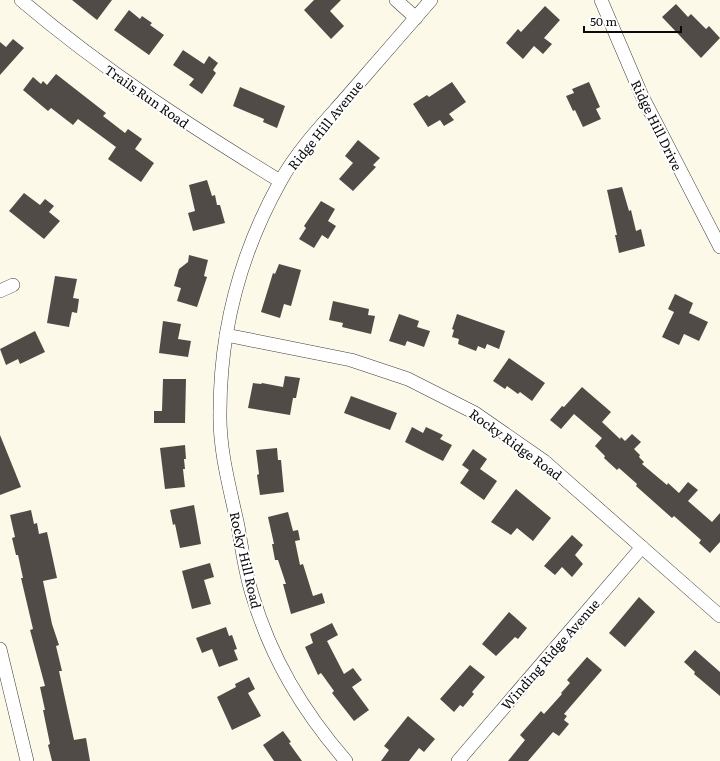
<svg xmlns="http://www.w3.org/2000/svg" width="720" height="761" font-family="Literata,serif">
<style>
.building{fill:#514b47}
.lines{fill:none;stroke-linecap:round;stroke-linejoin:round}
.minor-casing{stroke:#3d3d3d;stroke-width:14}
.minor{stroke:#fff;stroke-width:13}
.labels{text-anchor:middle;dominant-baseline:central;stroke-width:4;stroke-linejoin:round;paint-order:stroke}
.street-label{font-size:13px;fill:#0a0a0a;stroke:#fff}
</style>
<rect width="100%" height="100%" fill="#fdf9e8"/>
<g class="building">
<polygon points="72,0 112,0 97,20"/>
<polygon points="314,0 341,0 330,11 344,26 331,39 304,10"/>
<polygon points="676,4 688,17 691,14 706,29 709,26 720,38 701,58 662,17"/>
<polygon points="545,6 560,20 544,38 552,44 543,54 534,46 523,59 506,43 518,29 521,32"/>
<polygon points="129,10 140,19 142,16 152,23 150,25 164,35 149,55 114,30"/>
<polygon points="13,39 24,48 0,75 0,42 6,47"/>
<polygon points="183,50 204,64 209,56 218,63 213,70 216,73 202,94 189,85 194,79 173,65"/>
<polygon points="56,74 106,113 103,116 125,133 128,129 142,139 135,149 154,163 141,182 108,159 116,147 78,119 73,125 51,108 48,111 23,90 33,77 41,84 43,81 47,85"/>
<polygon points="452,82 466,102 449,114 454,120 444,126 440,120 428,127 413,104 427,95 429,97"/>
<polygon points="589,82 600,107 596,109 601,119 583,127 575,110 573,111 566,96 574,93 572,89"/>
<polygon points="240,87 285,106 277,128 263,122 264,119 233,106"/>
<polygon points="358,140 380,158 373,165 376,167 353,191 339,179 353,163 345,156"/>
<polygon points="207,180 212,196 215,195 217,205 220,205 225,223 193,231 188,213 195,211 189,185"/>
<polygon points="622,187 629,211 631,210 636,231 641,229 645,246 619,253 615,235 617,235 607,190"/>
<polygon points="24,193 40,205 45,199 54,206 49,212 60,221 44,239 9,211"/>
<polygon points="321,201 335,209 328,221 336,226 328,239 322,235 314,248 299,239 306,228 304,226"/>
<polygon points="189,255 208,260 204,276 207,277 197,307 177,301 181,288 174,286 179,269 188,262"/>
<polygon points="279,264 301,270 291,306 284,304 280,318 261,312 273,273 275,274"/>
<polygon points="55,276 77,279 73,298 79,299 77,313 72,312 69,327 47,323"/>
<polygon points="675,294 693,303 689,313 708,322 699,341 684,334 679,345 662,337 674,312 668,309"/>
<polygon points="333,301 369,309 368,315 375,316 371,334 342,327 343,323 329,320"/>
<polygon points="399,314 419,321 417,327 430,331 424,347 407,341 405,346 389,341"/>
<polygon points="457,314 505,331 499,349 487,344 485,349 478,346 476,351 458,344 459,339 452,337 454,330 452,329"/>
<polygon points="163,321 181,324 178,339 191,341 188,357 159,353"/>
<polygon points="35,331 45,352 20,364 18,359 6,365 0,349"/>
<polygon points="509,358 545,383 532,401 520,392 518,394 507,386 505,389 493,381"/>
<polygon points="285,376 300,378 296,398 293,398 290,415 248,408 253,383 261,384 262,383 283,387"/>
<polygon points="163,379 186,379 185,423 154,423 154,411 162,411"/>
<polygon points="582,387 611,412 602,422 620,439 621,437 625,441 632,434 641,442 634,449 640,455 639,457 644,462 642,464 667,485 668,483 679,493 688,482 698,490 688,501 712,522 720,513 720,542 710,553 699,543 701,540 674,516 672,518 636,486 637,484 619,468 617,470 604,458 605,456 595,446 602,438 574,414 561,429 550,420 562,406 564,407"/>
<polygon points="351,396 397,413 390,430 344,413"/>
<polygon points="412,427 423,433 426,427 443,435 440,439 452,445 443,461 405,442"/>
<polygon points="0,435 21,487 0,495"/>
<polygon points="185,445 186,459 184,459 185,469 183,469 185,487 165,489 160,448"/>
<polygon points="277,448 278,460 281,460 284,492 260,495 257,475 259,474 256,450"/>
<polygon points="473,449 487,459 480,469 497,481 484,500 460,483 469,470 462,465"/>
<polygon points="516,489 551,518 533,541 517,528 511,535 491,522"/>
<polygon points="194,505 201,544 180,548 175,524 173,525 170,510"/>
<polygon points="31,510 34,524 37,523 39,534 47,532 57,578 43,581 52,624 59,645 56,646 62,671 59,671 74,740 86,738 90,761 52,761 48,745 50,744 43,710 45,710 40,687 45,686 30,630 33,629 21,578 23,578 18,555 16,555 12,538 15,537 10,515"/>
<polygon points="288,512 293,531 298,530 300,540 295,541 300,565 303,564 313,596 322,593 325,603 291,614 283,584 286,584 278,560 275,560 272,544 274,544 268,517"/>
<polygon points="572,535 583,545 575,555 583,564 572,577 562,567 555,575 544,566"/>
<polygon points="210,563 214,577 204,580 211,604 192,609 182,571"/>
<polygon points="639,597 655,612 625,647 609,633"/>
<polygon points="509,612 527,628 518,639 515,637 496,656 482,644"/>
<polygon points="332,623 338,635 327,641 344,674 353,668 362,680 352,687 369,710 354,721 332,693 334,691 321,673 318,675 305,647 313,643 310,634"/>
<polygon points="226,627 229,636 232,635 237,649 234,650 238,660 219,667 212,649 202,653 196,638"/>
<polygon points="695,650 720,672 720,696 694,674 695,672 684,662"/>
<polygon points="587,657 602,670 564,714 567,716 564,720 569,724 559,736 553,732 528,761 508,761 525,740 520,735 541,711 544,714 562,694 561,693 570,683 567,680"/>
<polygon points="470,665 485,677 472,692 474,694 463,707 460,705 454,712 440,699"/>
<polygon points="249,677 255,689 248,693 261,716 232,730 217,697 236,687 235,684"/>
<polygon points="408,716 435,739 424,752 419,748 409,761 381,761 389,750 384,746"/>
<polygon points="283,731 291,742 289,743 302,761 274,761 263,745"/>
</g>
<g class="lines">
<defs>
<g id="minor">
<path d="M21,0C102,69 190,126 280,181"/>
<polyline points="396,0 416,18"/>
<polyline points="601,0 642,96 720,247"/>
<polyline points="0,291 13,285"/>
<polyline points="226,335 351,360 408,379 475,413 544,461 720,616"/>
<polyline points="0,649 27,761"/>
<path d="M346,761C302,710 271,658 252,594C245,572 242,549 238,526C230,489 219,450 220,412C220,331 241,252 280,182C297,151 321,126 344,100C373,67 402,33 431,0"/>
<polyline points="458,761 642,547"/>
</g>
</defs>
<use href="#minor" class="minor-casing"/>
<use href="#minor" class="minor"/>
</g>
<g class="labels">
<g class="street-label">
<text transform="translate(147 96) rotate(35)">Trails Run Road</text>
<text transform="translate(325 125) rotate(-51)">Ridge Hill Avenue</text>
<text transform="translate(657 125) rotate(64)">Ridge Hill Drive</text>
<text transform="translate(516 444) rotate(36)">Rocky Ridge Road</text>
<text transform="translate(246 560) rotate(77)">Rocky Hill Road</text>
<text transform="translate(550 654) rotate(-49)">Winding Ridge Avenue</text>
</g>
</g>
<path d="M584 26v6h97v-6" fill="none" stroke="#0a0a0a" stroke-width="2"/>
<text x="590" y="26" font-size="12" fill="#0a0a0a" stroke="#ffffff" stroke-width="3" paint-order="stroke">50 m</text>
</svg>
